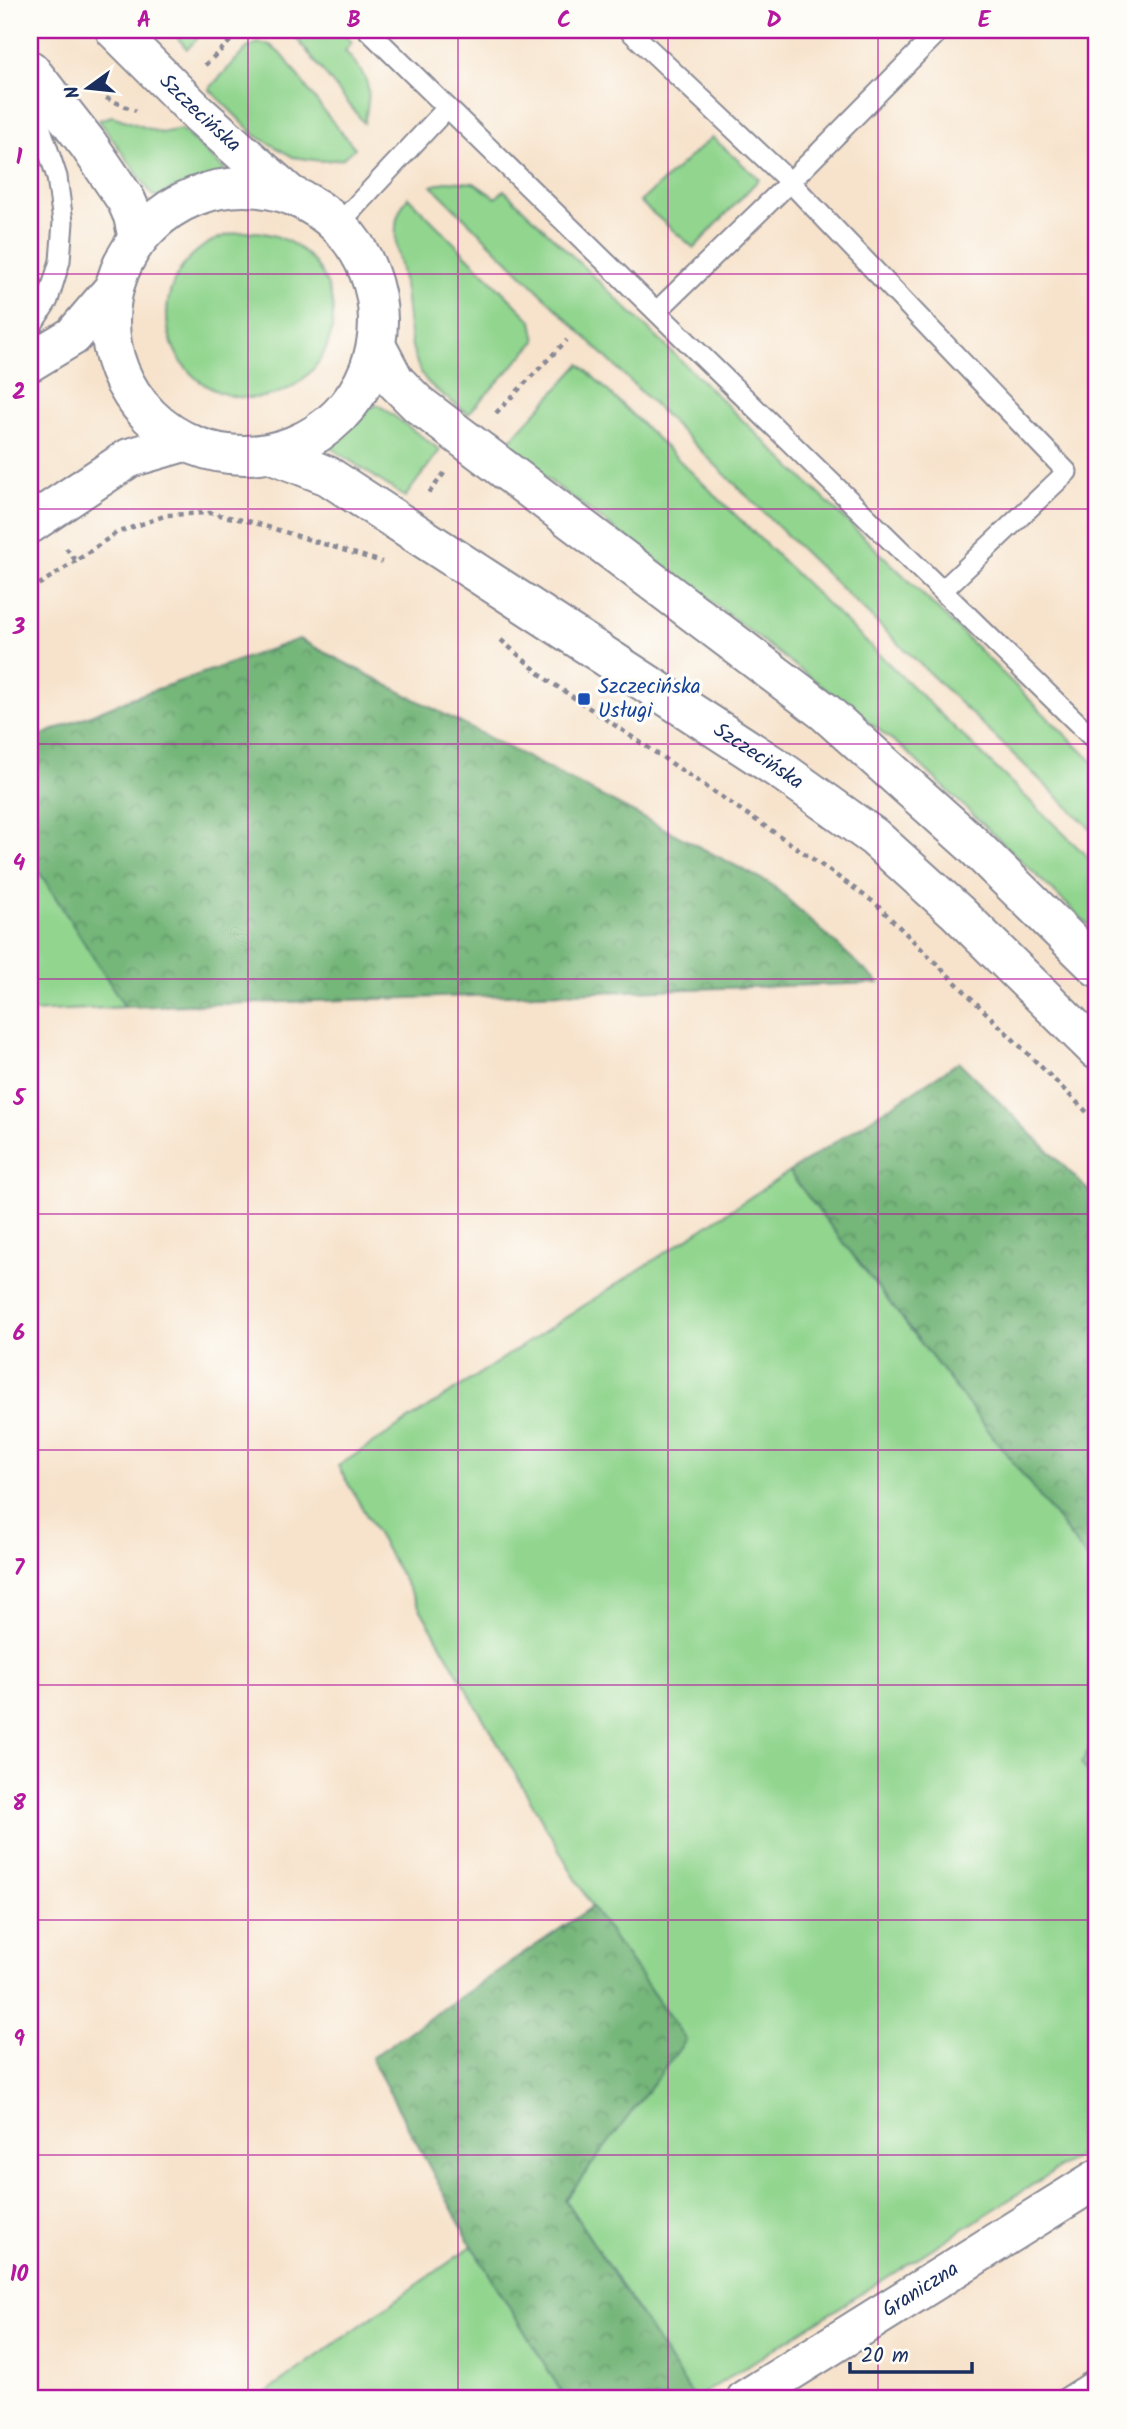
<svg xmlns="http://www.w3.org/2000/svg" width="1127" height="2429" font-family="Kalam,sans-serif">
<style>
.green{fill:#91d58e;stroke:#568276;stroke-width:2}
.forest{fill:url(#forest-crowns);stroke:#48726c;stroke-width:2}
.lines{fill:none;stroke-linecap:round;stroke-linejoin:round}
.service-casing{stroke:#898995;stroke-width:23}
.minor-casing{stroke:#898995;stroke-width:42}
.secondary-casing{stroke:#898995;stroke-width:42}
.path{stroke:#898995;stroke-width:4.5;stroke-dasharray:5 5;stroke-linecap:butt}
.service{stroke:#fff;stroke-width:19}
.minor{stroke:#fff;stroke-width:38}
.secondary{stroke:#fff;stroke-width:38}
.grid{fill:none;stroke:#b5179e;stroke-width:2;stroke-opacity:0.55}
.transit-dot{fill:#1a4fb4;stroke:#fdfcf7;stroke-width:2.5}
.labels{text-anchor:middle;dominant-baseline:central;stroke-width:7;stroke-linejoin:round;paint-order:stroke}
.street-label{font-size:21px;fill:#1b2f5e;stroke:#fdfcf7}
.transit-label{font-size:21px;fill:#164399;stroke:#fdfcf7;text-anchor:start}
.neatline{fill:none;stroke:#b5179e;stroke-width:2.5}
.grid-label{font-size:23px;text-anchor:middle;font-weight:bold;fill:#b5179e}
</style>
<defs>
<pattern id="forest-crowns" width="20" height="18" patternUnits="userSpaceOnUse" patternTransform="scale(1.75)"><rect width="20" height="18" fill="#74b679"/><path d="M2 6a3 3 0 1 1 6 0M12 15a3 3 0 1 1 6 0" fill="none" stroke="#5e9466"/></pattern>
</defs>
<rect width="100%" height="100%" fill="#fdfcf7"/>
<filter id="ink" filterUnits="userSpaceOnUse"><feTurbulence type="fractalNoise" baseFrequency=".0143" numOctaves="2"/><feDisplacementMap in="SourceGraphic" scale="14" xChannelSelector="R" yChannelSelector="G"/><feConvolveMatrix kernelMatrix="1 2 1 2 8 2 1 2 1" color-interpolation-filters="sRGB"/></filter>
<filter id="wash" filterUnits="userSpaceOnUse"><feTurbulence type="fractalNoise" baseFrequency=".00686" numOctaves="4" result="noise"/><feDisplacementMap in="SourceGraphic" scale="28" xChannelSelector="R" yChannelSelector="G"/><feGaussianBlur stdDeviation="1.57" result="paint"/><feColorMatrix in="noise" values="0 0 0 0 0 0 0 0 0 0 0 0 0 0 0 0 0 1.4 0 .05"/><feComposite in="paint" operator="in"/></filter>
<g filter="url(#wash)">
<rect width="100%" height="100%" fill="#f7e3cc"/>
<g class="green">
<polygon points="171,30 206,30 187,49"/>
<path d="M290,30H340L352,42L345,51C369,79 373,85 364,123Z"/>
<polygon points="258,43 270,45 284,57 326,114 355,148 342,159 321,161 293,157 255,135 209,89 247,48"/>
<polygon points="112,116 161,133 181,129 225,170 221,176 175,188 159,196 153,196 99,120"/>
<polygon points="712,137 759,179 694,248 640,202"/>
<polygon points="448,181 474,183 496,198 504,190 904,576 1097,766 1097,835 810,558 432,186"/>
<path d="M408,197L532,321L536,341L468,414C456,404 435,391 426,380C408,356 409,318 405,291C402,270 394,248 396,227C396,215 402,206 408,197Z"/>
<circle cx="250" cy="315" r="83"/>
<polygon points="580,364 1097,866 1097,933 905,750 670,570 504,447"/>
<path d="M379,405L440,450L405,497L325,444C342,431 357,408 379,405Z"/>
<polygon points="30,857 125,1007 30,1012"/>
<polygon points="789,1172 1097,1571 1097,1737 1081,1763 1097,1784 1097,2144 695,2399 565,2200 686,2040 592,1907 338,1466"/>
<polygon points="472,2246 566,2399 257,2399"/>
</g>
<g class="forest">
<polygon points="299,639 771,884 879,983 125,1007 30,857 30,740 129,699"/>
<polygon points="959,1062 1097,1199 1097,1571 789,1172"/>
<polygon points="1097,1737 1097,1784 1081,1763"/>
<polygon points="592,1907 686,2040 565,2200 695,2399 566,2399 472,2246 371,2058"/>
</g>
</g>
<g filter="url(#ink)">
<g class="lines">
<defs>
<g id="service">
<polyline points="368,30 1097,742"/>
<polyline points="629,30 790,182 1067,472 943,590"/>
<polyline points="30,96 57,177 63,222 60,261 48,300 30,328"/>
<polyline points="338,225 447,108"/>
<polyline points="657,311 790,182 940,30"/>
<polyline points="1064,2399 1097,2378"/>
</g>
<g id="minor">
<path id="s1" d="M746,2399L1097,2179"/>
</g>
<g id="secondary">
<path id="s2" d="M115,30L200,115L289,194"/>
<polyline points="30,70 88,144 126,200 133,216 138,239"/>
<circle cx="244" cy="321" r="134"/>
<polyline points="376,345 395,381 418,404 825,712 971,843 1097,967"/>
<polyline points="30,362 73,336 114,288"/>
<path id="s3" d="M270,453L328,476L786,774L874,837L957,912L1097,1050"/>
<polyline points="30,524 129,458 184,442"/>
</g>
</defs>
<use href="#service" class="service-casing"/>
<use href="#minor" class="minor-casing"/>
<use href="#secondary" class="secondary-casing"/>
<g class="path">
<polyline points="205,65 242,30"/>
<polyline points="106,98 136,111"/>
<polyline points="496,413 567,340"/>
<polyline points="429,493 445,472"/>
<polyline points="66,548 76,561 116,533 167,515 210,513 252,522 382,562"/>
<polyline points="30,590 76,561"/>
<polyline points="501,640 546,679 793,845 875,903 1097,1122"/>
</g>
<use href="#service" class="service"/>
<use href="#minor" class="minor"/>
<use href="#secondary" class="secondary"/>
</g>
</g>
<path class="grid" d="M248,30V2399M458,30V2399M668,30V2399M878,30V2399M30,274H1097M30,509H1097M30,744H1097M30,979H1097M30,1214H1097M30,1450H1097M30,1685H1097M30,1920H1097M30,2155H1097"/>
<rect class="transit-dot" x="577" y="692" width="14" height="14" rx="3.5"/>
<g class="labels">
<g class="street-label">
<text stroke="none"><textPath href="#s2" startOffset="119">Szczecińska</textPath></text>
<text stroke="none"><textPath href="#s3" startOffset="576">Szczecińska</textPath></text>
<text stroke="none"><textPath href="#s1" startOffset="206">Graniczna</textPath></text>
</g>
<g class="transit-label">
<text x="598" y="687">Szczecińska<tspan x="598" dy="24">Usługi</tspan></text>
</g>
</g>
<rect width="1127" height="2429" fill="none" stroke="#fdfcf7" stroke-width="77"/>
<g transform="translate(88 88) rotate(255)" stroke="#fdfcf7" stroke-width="5" paint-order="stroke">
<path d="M0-5L12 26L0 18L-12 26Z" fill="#1b2f5e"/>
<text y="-10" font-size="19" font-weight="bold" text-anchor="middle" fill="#1b2f5e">N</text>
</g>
<path d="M850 2362v10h122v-10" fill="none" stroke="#1b2f5e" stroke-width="3.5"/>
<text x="861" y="2362" font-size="21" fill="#1b2f5e" stroke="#fdfcf7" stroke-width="5" paint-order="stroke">20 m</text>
<rect x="38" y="38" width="1050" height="2352" class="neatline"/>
<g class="grid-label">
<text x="144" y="27">A</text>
<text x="354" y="27">B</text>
<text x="564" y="27">C</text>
<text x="774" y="27">D</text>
<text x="984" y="27">E</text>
<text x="19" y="164">1</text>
<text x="19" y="399">2</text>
<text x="19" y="634">3</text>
<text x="19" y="870">4</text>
<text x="19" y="1105">5</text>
<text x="19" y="1340">6</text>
<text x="19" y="1575">7</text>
<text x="19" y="1810">8</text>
<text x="19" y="2046">9</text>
<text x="19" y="2281">10</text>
</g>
</svg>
